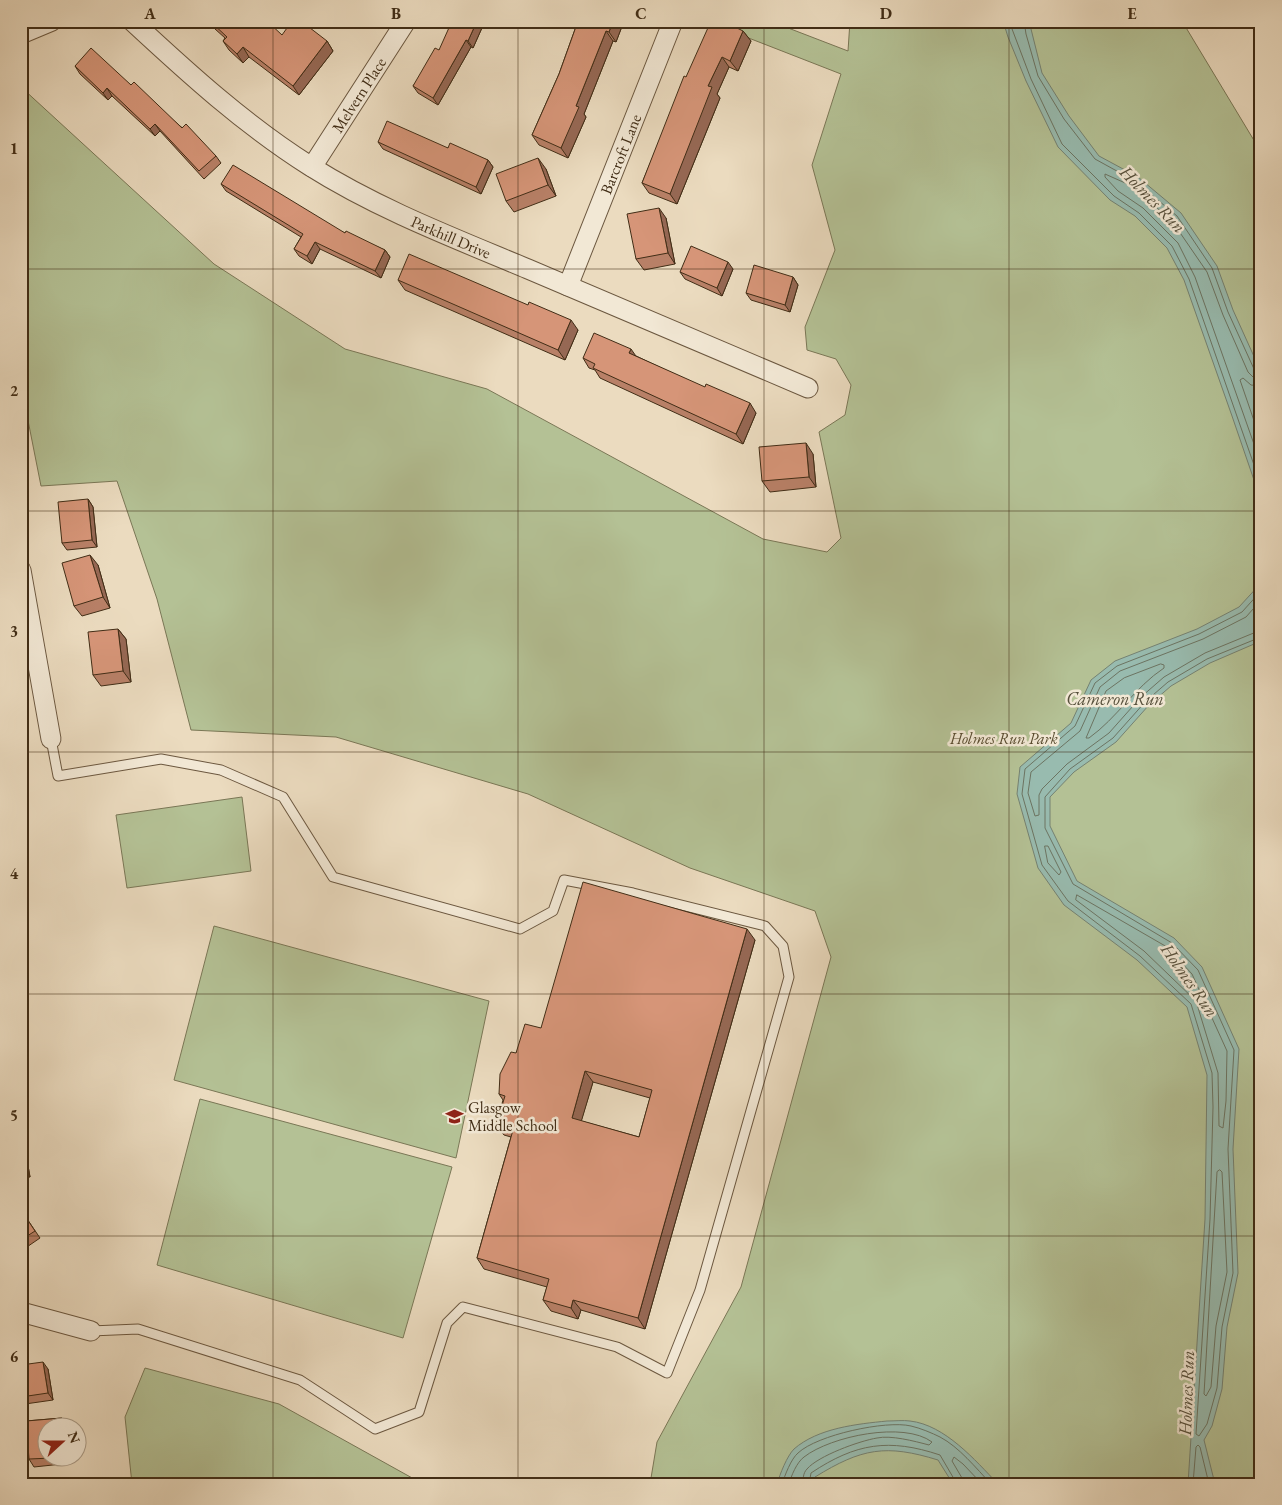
<svg xmlns="http://www.w3.org/2000/svg" width="1282" height="1505" font-family="'EB Garamond',serif">
<style>
.green{fill:#b4c195;stroke:#7a7756}
.water{fill:#98bbaf;stroke:#758272}
.lines{fill:none;stroke-linecap:round;stroke-linejoin:round}
.shore{stroke:#6c7462;stroke-width:1}
.lane-casing{stroke:#6c5840;stroke-width:11}
.street-casing{stroke:#6c5840;stroke-width:21}
.lane{stroke:#f2e8d5;stroke-width:9}
.street{stroke:#f2e8d5;stroke-width:19}
.wall{fill:#b88067;stroke:#412d16;fill-rule:evenodd}
.shaded-wall{fill:#966854;stroke:#412d16}
.building{fill:#d69578;stroke:#412d16;fill-rule:evenodd}
.grid{fill:none;stroke:#412d16;stroke-width:1;stroke-opacity:0.55}
.labels{text-anchor:middle;dominant-baseline:central;stroke-width:5;stroke-linejoin:round;paint-order:stroke}
.street-label{font-size:16px;fill:#412d16;stroke:#f2e8d5}
.park-label{font-size:16px;font-style:italic;fill:#584b2f;stroke:#f2e8d5}
.poi-label{font-size:16px;fill:#412d16;stroke:#f2e8d5;text-anchor:start}
.water-label{font-size:18px;font-style:italic;fill:#57503c;stroke:#f2e8d5}
.neatline{fill:none;stroke:#412d16;stroke-width:2}
.grid-label{font-size:16px;text-anchor:middle;font-weight:bold;fill:#412d16}
</style>
<rect width="100%" height="100%" fill="#ebdbbf"/>
<filter id="stains"><feTurbulence type="fractalNoise" baseFrequency=".004" numOctaves="4"/><feColorMatrix values="0 0 0 0 .2 0 0 0 0 .09 0 0 0 0 .02 0 0 0 .5 -.17"/></filter>
<radialGradient id="worn" r=".72"><stop offset=".6" stop-color="#630" stop-opacity="0"/><stop offset="1" stop-color="#630" stop-opacity=".3"/></radialGradient>
<g class="green">
<polygon points="705,21 770,21 848,51 850,21 1182,21 1261,152 1261,1484 650,1484 657,1442 741,1287 831,957 815,911 690,868 528,794 336,737 191,730 157,599 117,481 41,486 21,385 21,87 214,264 345,349 487,389 763,539 827,552 841,538 819,432 845,415 851,385 836,359 807,350 805,327 835,250 812,165 841,74"/>
<polygon points="242,797 251,871 127,888 116,815"/>
<polygon points="214,926 489,1001 456,1158 174,1080"/>
<polygon points="200,1099 452,1167 403,1338 157,1265"/>
<polygon points="145,1368 279,1404 423,1484 132,1484 125,1417"/>
</g>
<g class="water">
<polygon points="1003,21 1029,21 1042,73 1069,116 1099,156 1138,177 1181,213 1217,266 1233,310 1261,372 1261,516 1255,483 1232,416 1184,280 1167,248 1135,216 1110,200 1058,147 1026,81 1008,37"/>
<polygon points="1261,583 1261,641 1210,663 1171,686 1149,705 1116,742 1074,772 1050,797 1050,826 1077,881 1174,938 1202,967 1239,1049 1233,1149 1238,1273 1227,1327 1222,1389 1212,1426 1204,1440 1215,1484 1188,1484 1205,1219 1207,1075 1187,1007 1137,960 1064,905 1038,868 1017,794 1020,767 1071,723 1091,680 1115,661 1197,629 1239,607"/>
<path d="M887,1421C895,1421 903,1420 910,1421C945,1425 975,1460 998,1484H953L938,1460C886,1444 862,1448 815,1477L814,1484H777C780,1474 787,1456 794,1449C818,1428 857,1424 887,1421Z"/>
</g>
<g class="lines">
<g class="shore">
<polyline points="1009,21 1031,79 1062,144 1114,196 1139,213 1172,246 1189,279 1261,485"/>
<polyline points="1024,21 1026,34 1038,76 1064,119 1095,159 1135,181 1177,216 1212,268 1228,312 1254,369 1261,373"/>
<polyline points="1261,379 1253,377 1248,372 1223,315 1207,272 1172,221 1132,186 1105,174 1105,177 1118,191 1143,208 1178,243 1195,277 1261,464"/>
<polyline points="1261,386 1251,385 1243,378 1240,380 1261,441"/>
<polyline points="1261,591 1242,612 1199,634 1117,666 1095,683 1075,726 1025,769 1022,794 1042,865 1068,901 1140,956 1191,1004 1212,1073 1213,1107 1210,1219 1196,1434 1199,1436 1207,1424 1217,1388 1222,1327 1233,1273 1228,1149 1234,1050 1198,970 1172,943 1073,884 1045,828 1045,797 1070,769 1113,738 1146,701 1168,682 1207,659 1261,637"/>
<polyline points="1261,600 1246,617 1203,639 1120,671 1100,687 1080,731 1031,772 1028,793 1035,816 1039,815 1039,795 1042,789 1067,764 1109,733 1141,697 1164,677 1205,653 1261,630"/>
<path d="M1161,664L1164,665V668C1135,687 1117,718 1089,738H1086L1106,691L1124,678Z"/>
<polygon points="1045,846 1048,846 1061,872 1059,875 1048,863"/>
<polygon points="1077,895 1167,947 1192,974 1227,1051 1226,1101 1223,1128 1219,1126 1218,1073 1196,1001 1144,951 1076,900"/>
<polygon points="1220,1170 1222,1172 1227,1272 1216,1326 1211,1387 1206,1396 1204,1394 1217,1172"/>
<path d="M782,1484C785,1475 791,1459 798,1453C817,1435 886,1420 911,1426C920,1428 932,1433 940,1437C959,1447 976,1468 991,1484"/>
<path d="M789,1484C791,1476 797,1462 804,1457C831,1436 904,1421 932,1442L929,1445C914,1441 891,1435 877,1438C859,1441 818,1456 807,1469C803,1473 803,1479 803,1484"/>
<path d="M809,1484L811,1473C856,1443 889,1438 940,1455L957,1484"/>
<polyline points="963,1484 962,1478 952,1461 954,1457 963,1464 982,1484"/>
<polyline points="1193,1484 1196,1447 1198,1445 1200,1447 1209,1484"/>
</g>
<defs>
<polyline id="lane" points="51,739 58,776 161,759 221,770 283,797 333,877 520,929 553,911 564,880 633,893 765,926 783,946 789,977 700,1290 667,1373 617,1347 463,1307 447,1323 419,1412 375,1429 300,1380 138,1329 91,1331"/>
<g id="street">
<path id="s1" d="M132,21C188,73 245,125 310,166C378,209 454,238 528,269C621,309 714,349 808,388"/>
<polyline points="21,34 52,21"/>
<path id="s2" d="M312,167L406,21"/>
<path id="s3" d="M568,286L673,21"/>
<polyline points="21,570 51,739"/>
<polyline points="21,1312 91,1331"/>
</g>
</defs>
<use href="#lane" class="lane-casing"/>
<use href="#street" class="street-casing"/>
<use href="#lane" class="lane"/>
<use href="#street" class="street"/>
</g>
<g class="wall">
<polygon points="210,21 282,35 327,41 333,51 299,95 249,57 243,63 229,50 223,41 225,38 215,29"/>
<polygon points="485,21 473,48 471,47 438,105 418,93 413,86 439,50"/>
<polygon points="578,21 624,21 616,42 613,41 584,114 586,117 568,158 539,145 532,135 559,74"/>
<polygon points="743,31 751,41 738,71 729,67 717,94 720,98 677,204 649,193 642,183 686,77"/>
<polygon points="75,66 131,85 216,156 221,163 204,179 160,131 155,136 112,96 108,100 80,74"/>
<polygon points="378,142 448,148 488,160 493,167 481,194 383,149"/>
<polygon points="546,169 556,196 514,212 506,201"/>
<polygon points="221,184 345,233 385,250 390,257 381,278 320,249 312,264 299,256 294,249 301,237 226,191"/>
<polygon points="666,218 675,264 644,270 636,259"/>
<polygon points="733,269 722,296 685,279 680,272"/>
<polygon points="793,277 798,285 790,312 751,300 746,293"/>
<polygon points="398,280 578,330 565,360 405,290"/>
<polygon points="636,356 756,413 743,444 600,378 595,370 589,368 583,358"/>
<polygon points="813,454 816,487 770,492 762,481"/>
<polygon points="88,499 93,507 97,547 67,550 62,543"/>
<polygon points="98,565 110,608 82,616 74,606"/>
<polygon points="118,629 126,639 131,682 101,686 93,675"/>
<path d="M755,940L645,1329L581,1310L578,1319L551,1311L543,1300L547,1287L484,1269L477,1258L511,1137L504,1135L496,1125L503,1100L499,1094L516,1053L541,1028ZM593,1082L650,1098L639,1137L581,1121Z"/>
<polygon points="21,1139 24,1143 30,1177 21,1179"/>
<polygon points="21,1210 40,1238 21,1251"/>
<polygon points="21,1365 48,1369 53,1400 25,1404 21,1399"/>
<polygon points="62,1418 67,1425 67,1428 48,1428 48,1458 61,1458 62,1464 34,1467 29,1459 26,1421"/>
</g>
<g class="shaded-wall">
<polygon points="477,21 485,21 473,48 468,41"/>
<polygon points="613,21 624,21 616,42 609,32"/>
<polygon points="606,31 613,41 584,114 586,117 568,158 561,148 576,106"/>
<polygon points="743,31 751,41 738,71 730,61"/>
<polygon points="466,40 471,47 438,105 433,98"/>
<polygon points="327,41 333,51 299,95 293,86"/>
<polygon points="243,47 249,57 243,63 237,54"/>
<polygon points="722,57 729,67 717,94 720,98 677,204 670,194 708,86"/>
<polygon points="107,88 112,96 108,100 103,93"/>
<polygon points="155,124 160,131 155,136 150,129"/>
<polygon points="538,158 546,169 556,196 548,185"/>
<polygon points="488,160 493,167 481,194 476,187"/>
<polygon points="659,208 666,218 675,264 668,253"/>
<polygon points="315,242 320,249 312,264 307,256"/>
<polygon points="385,250 390,257 381,278 375,271"/>
<polygon points="728,262 733,269 722,296 717,288"/>
<polygon points="793,277 798,285 790,312 785,305"/>
<polygon points="571,320 578,330 565,360 558,350"/>
<polygon points="631,349 638,359 629,353"/>
<polygon points="750,403 756,413 743,444 736,434"/>
<polygon points="806,443 813,454 816,487 809,477"/>
<polygon points="88,499 93,507 97,547 92,540"/>
<polygon points="90,555 98,565 110,608 103,597"/>
<polygon points="118,629 126,639 131,682 123,671"/>
<polygon points="747,929 755,940 645,1329 638,1318"/>
<polygon points="585,1071 593,1082 579,1129 572,1118"/>
<polygon points="21,1139 24,1143 30,1177 25,1170 21,1148"/>
<polygon points="573,1300 581,1310 578,1319 571,1308"/>
<polygon points="43,1362 48,1369 53,1400 48,1393"/>
<polygon points="62,1418 67,1425 67,1428 62,1428"/>
<polygon points="57,1458 61,1458 62,1464"/>
</g>
<g class="building">
<polygon points="210,21 267,21 282,35 292,21 301,21 327,41 293,86 243,47 237,54 223,41 227,37"/>
<polygon points="452,21 477,21 468,41 466,40 433,98 413,86 435,48 439,50"/>
<polygon points="578,21 613,21 609,32 606,31 576,106 579,107 561,148 532,135 559,74"/>
<polygon points="711,21 723,21 743,31 730,61 722,57 708,86 712,87 670,194 642,183 684,76 686,77"/>
<polygon points="91,48 131,85 134,82 182,128 186,124 216,156 199,171 155,124 150,129 107,88 103,93 75,66"/>
<polygon points="387,121 448,148 450,143 488,160 476,187 378,142"/>
<polygon points="538,158 548,185 506,201 496,174"/>
<polygon points="233,165 345,233 346,231 385,250 375,271 315,242 307,256 294,249 303,234 221,184"/>
<polygon points="659,208 668,253 636,259 627,214"/>
<polygon points="691,246 728,262 717,288 680,272"/>
<polygon points="409,254 528,305 529,302 571,320 558,350 398,280"/>
<polygon points="754,265 793,277 785,305 746,293"/>
<polygon points="594,333 631,349 629,353 705,387 706,384 750,403 736,434 593,368 595,364 583,358"/>
<polygon points="806,443 809,477 762,481 759,447"/>
<polygon points="88,499 92,540 62,543 58,502"/>
<polygon points="90,555 103,597 74,606 62,563"/>
<polygon points="118,629 123,671 93,675 88,632"/>
<path d="M583,882L747,929L638,1318L573,1300L571,1308L543,1300L549,1279L477,1258L513,1130L496,1125L505,1096L499,1094L500,1074L511,1052L516,1053L525,1024L541,1028ZM585,1071L652,1090L639,1137L572,1118Z"/>
<polygon points="21,1148 25,1170 21,1171"/>
<polygon points="21,1210 35,1231 21,1240"/>
<polygon points="43,1362 48,1393 21,1397 21,1365"/>
<polygon points="62,1418 62,1428 48,1428 48,1458 52,1458 29,1459 26,1421"/>
</g>
<path class="grid" d="M273,21V1484M518,21V1484M764,21V1484M1009,21V1484M21,269H1261M21,511H1261M21,752H1261M21,994H1261M21,1236H1261"/>
<defs>
<symbol id="school-bare" viewBox="-9 -9 18 18"><path d="M0-5L7-2L0 1L-7-2ZM-4 1L0 2.5L4 1V4Q0 6-4 4Z" fill="#8f2418" stroke="#f2e8d5" stroke-width="2.5" paint-order="stroke"/></symbol>
</defs>
<g fill-rule="evenodd">
<use href="#school-bare" x="442" y="1104" width="25" height="25"/>
</g>
<g class="labels">
<g class="street-label">
<text stroke="none"><textPath href="#s2" startOffset="86">Melvern Place</textPath></text>
<text stroke="none"><textPath href="#s3" startOffset="142">Barcroft Lane</textPath></text>
<text stroke="none"><textPath href="#s1" startOffset="388">Parkhill Drive</textPath></text>
</g>
<g class="park-label">
<text x="1004" y="738">Holmes Run Park</text>
</g>
<g class="poi-label">
<text x="468" y="1107">Glasgow<tspan x="468" dy="18">Middle School</tspan></text>
</g>
<g class="water-label">
<text transform="translate(1153 199) rotate(46)">Holmes Run</text>
<text x="1115" y="698">Cameron Run</text>
<text transform="translate(1190 980) rotate(55)">Holmes Run</text>
<text transform="translate(1186 1393) rotate(-88)">Holmes Run</text>
</g>
</g>
<rect width="1282" height="1505" fill="none" stroke="#ebdbbf" stroke-width="55"/>
<g transform="translate(62 1442) rotate(69)"><circle r="24" fill="#f2e8d5" stroke="#ab9d89"/>
<path d="M0-4L9 19L0 12L-9 19Z" fill="#8f2418"/>
<text y="-8" font-size="14" font-weight="bold" text-anchor="middle" fill="#412d16">N</text>
</g>
<rect x="28" y="28" width="1226" height="1450" class="neatline"/>
<g class="grid-label">
<text x="150" y="19">A</text>
<text x="396" y="19">B</text>
<text x="641" y="19">C</text>
<text x="886" y="19">D</text>
<text x="1132" y="19">E</text>
<text x="14" y="154">1</text>
<text x="14" y="396">2</text>
<text x="14" y="637">3</text>
<text x="14" y="879">4</text>
<text x="14" y="1121">5</text>
<text x="14" y="1362">6</text>
</g>
<rect width="100%" height="100%" filter="url(#stains)"/>
<rect width="100%" height="100%" fill="url(#worn)"/>
</svg>
